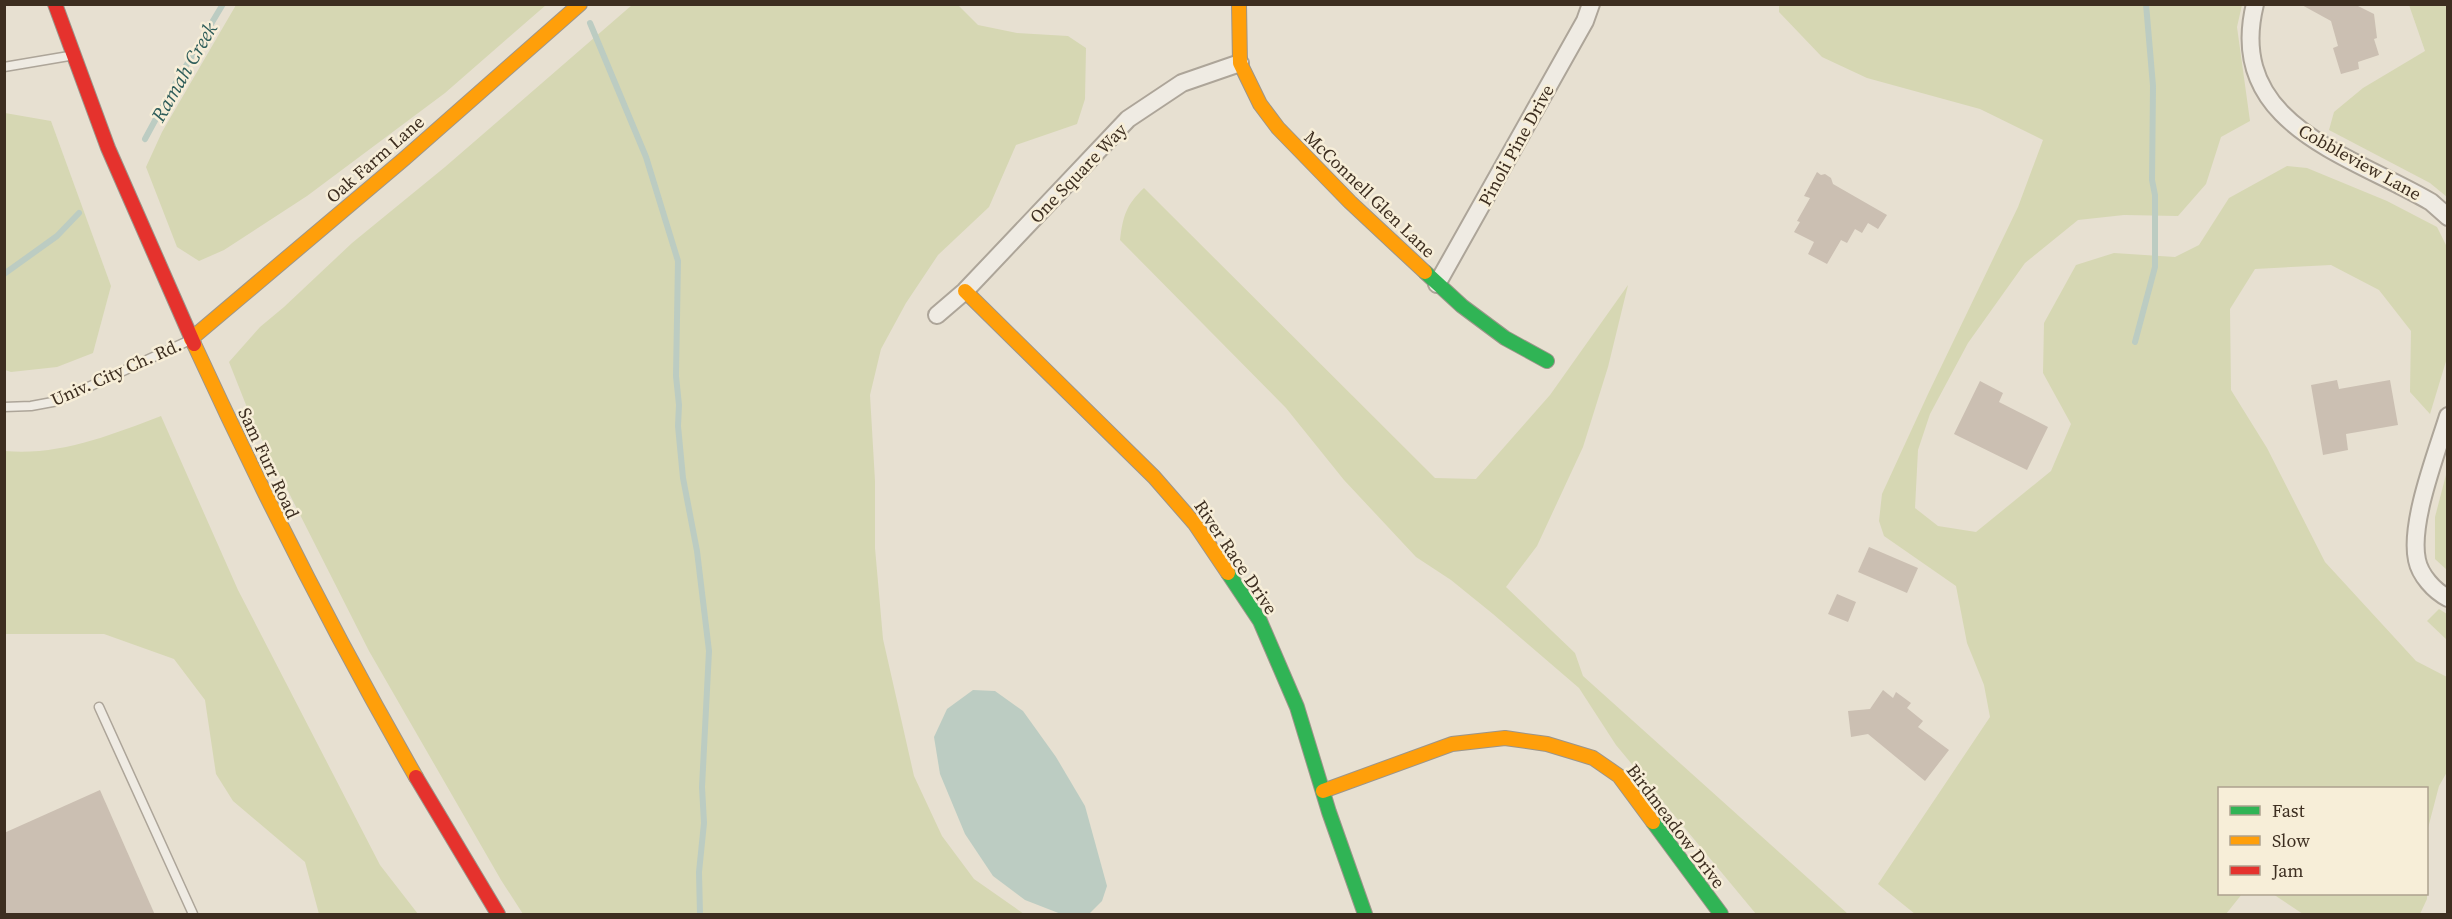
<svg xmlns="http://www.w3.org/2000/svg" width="2452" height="919" font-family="'Source Serif 4',serif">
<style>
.green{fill:#d6d7b3}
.water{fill:#bcccc2}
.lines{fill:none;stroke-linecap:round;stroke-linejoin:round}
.stream{stroke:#bcccc2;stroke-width:6}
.building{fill:#cbbfb2}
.lane-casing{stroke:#ada599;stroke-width:11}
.street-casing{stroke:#ada599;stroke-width:20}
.fast-casing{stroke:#9c958a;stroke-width:16}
.slow-casing{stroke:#9c958a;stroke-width:16}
.jam-casing{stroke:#9c958a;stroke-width:16}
.lane{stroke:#efebe3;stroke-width:8}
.street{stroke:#efebe3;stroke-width:16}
.fast{stroke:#30b455;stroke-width:14}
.slow{stroke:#ff9f0a;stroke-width:14}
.jam{stroke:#e5322d;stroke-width:14}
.labels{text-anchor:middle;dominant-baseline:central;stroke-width:5;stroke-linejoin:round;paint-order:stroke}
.street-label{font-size:18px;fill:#3d2e20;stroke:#f7eed8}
.water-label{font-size:20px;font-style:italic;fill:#2f5d5a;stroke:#f7eed8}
</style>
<rect width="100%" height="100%" fill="#e7e0d1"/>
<g class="green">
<polygon points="236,5 236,4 546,5 445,93 307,196 224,250 199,261 177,247 146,167 162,132"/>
<polygon points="632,5 958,5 978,25 1017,33 1068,36 1086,48 1085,99 1077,124 1016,145 989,207 938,255 906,303 881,349 870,395 875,481 875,548 883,639 914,776 942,836 974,879 1024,914 523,914 501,880 369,651 252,420 229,362 260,327 284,307 352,243 445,167"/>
<polygon points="1779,5 2242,5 2237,27 2250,121 2221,137 2206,184 2178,216 2124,215 2078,220 2025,263 1968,343 1930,414 1918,450 1915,508 1938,526 1976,532 2051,471 2071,424 2043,373 2044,323 2076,265 2114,253 2175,257 2199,245 2229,198 2287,166 2307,168 2387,201 2437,227 2447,247 2447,358 2430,414 2410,392 2411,331 2379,290 2331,265 2255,269 2230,309 2231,390 2267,448 2325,562 2416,661 2447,677 2447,772 2439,786 2427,832 2426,788 2220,788 2220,894 2242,894 2226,914 1915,914 1878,884 1990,717 1984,685 1967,643 1956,586 1884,536 1879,521 1882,494 1928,394 2018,207 2043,140 1980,109 1867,78 1822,57 1779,12"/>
<polygon points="2409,5 2447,5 2447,197 2430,183 2329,130 2334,112 2363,88 2425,51"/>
<polygon points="5,113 51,121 111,286 93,353 57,367 11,372 5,370"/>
<path d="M1144,188L1435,478L1476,479L1550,395L1628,285L1608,367L1583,447L1537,546L1506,587L1575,653L1583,676L1848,914H1756L1616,745L1579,688L1493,614L1451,580L1416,557L1344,480L1286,408L1120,240C1123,216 1126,205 1144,188Z"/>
<path d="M161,416L238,590L380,865L418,914H319L305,862L233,801L216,774L205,700L174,659L104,634H5V451C59,456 111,435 161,416Z"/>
<polygon points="2447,471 2448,570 2447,570 2435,559 2435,517"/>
<polygon points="2439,609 2447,614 2447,640 2427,621"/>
<polygon points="2427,876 2427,899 2420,914 2303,914 2273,894 2426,894"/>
</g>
<polygon class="water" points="973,690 995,691 1023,711 1056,757 1085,806 1107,886 1102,901 1089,914 1061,914 1025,900 993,876 965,834 940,774 934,737 947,709"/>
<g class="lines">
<g class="stream">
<polyline points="590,23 646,157 678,261 676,376 679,405 678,426 683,478 697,551 709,651 702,787 704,823 699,872 700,914"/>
<polyline points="145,139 171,91 223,4"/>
<polyline points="4,274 57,236 79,213"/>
<polyline points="2135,342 2155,267 2155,195 2152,180 2153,86 2146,4"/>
</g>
</g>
<g class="building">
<polygon points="2300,4 2354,4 2374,14 2377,38 2374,39 2379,55 2358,62 2359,69 2341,74 2333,48 2338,46 2331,21"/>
<polygon points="1817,172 1821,175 1825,174 1831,178 1833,184 1887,215 1878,229 1868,223 1862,233 1855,229 1847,243 1841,240 1827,264 1808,254 1814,242 1794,232 1800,222 1797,221 1810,198 1804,196"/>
<polygon points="2337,380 2339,389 2390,380 2398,425 2346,434 2348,450 2323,455 2311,385"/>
<polygon points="1980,381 2003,393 1999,402 2048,427 2027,470 1954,434"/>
<polygon points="1869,547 1918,568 1907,593 1858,572"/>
<polygon points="1837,594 1856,602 1848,622 1828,614"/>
<polygon points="1883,690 1893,698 1896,692 1911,703 1907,708 1923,721 1918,727 1949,750 1925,781 1868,734 1851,737 1848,711 1870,709"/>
<polygon points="100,790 155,915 4,915 4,833"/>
</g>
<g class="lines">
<defs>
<g id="lane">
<polyline points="4,67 69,56"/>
<polyline points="4,407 31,406 58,401 188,341"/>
<polyline points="99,707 193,914"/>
</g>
<g id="street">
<path d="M2255,4C2225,125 2351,155 2431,202L2448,217"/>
<polyline points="1437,284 1585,21 1591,4"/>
<polyline points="937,315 965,291 1128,119 1182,83 1240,63"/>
<path d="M2448,416C2437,452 2409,523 2417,560C2420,575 2434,591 2448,598"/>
</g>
<g id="fast">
<polyline points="1425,272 1462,306 1505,338 1547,361"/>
<polyline points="1228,573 1260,621 1297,707 1329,812 1365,914"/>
<polyline points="1653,822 1721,914"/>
</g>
<g id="slow">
<polyline points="1239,4 1240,63 1260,104 1278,128 1350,202 1425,272"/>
<polyline points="965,291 1154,477 1195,524 1228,573"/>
<polyline points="191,339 404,159 580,4"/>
<path d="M194,344C262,492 335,636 416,777"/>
<polyline points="1323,791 1452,744 1505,738 1547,744 1593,758 1619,776 1653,822"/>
</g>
<g id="jam">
<polyline points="55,4 108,148 194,344"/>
<polyline points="416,777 498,914"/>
</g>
</defs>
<use href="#lane" class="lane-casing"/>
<use href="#street" class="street-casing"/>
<use href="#fast" class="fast-casing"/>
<use href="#slow" class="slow-casing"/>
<use href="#jam" class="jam-casing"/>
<use href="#lane" class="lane"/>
<use href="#street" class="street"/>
<use href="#fast" class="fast"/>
<use href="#slow" class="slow"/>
<use href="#jam" class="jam"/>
</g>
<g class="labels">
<g class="street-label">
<text transform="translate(1516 145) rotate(-61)">Pinoli Pine Drive</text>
<text transform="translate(375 159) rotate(-41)">Oak Farm Lane</text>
<text transform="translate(2360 162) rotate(29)">Cobbleview Lane</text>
<text transform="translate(1078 173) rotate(-46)">One Square Way</text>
<text transform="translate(1370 194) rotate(44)">McConnell Glen Lane</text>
<text transform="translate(116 372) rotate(-24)">Univ. City Ch. Rd.</text>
<text transform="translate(269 463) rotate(65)">Sam Furr Road</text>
<text transform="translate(1236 557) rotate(56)">River Race Drive</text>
<text transform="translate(1676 826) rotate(53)">Birdmeadow Drive</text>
</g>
<g class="water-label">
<text transform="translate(184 72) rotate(-60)">Ramah Creek</text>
</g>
</g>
<rect width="2452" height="919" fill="none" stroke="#3d2e20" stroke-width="12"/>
<rect x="2218" y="787" width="210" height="108" fill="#f7eed8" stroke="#ada18e" stroke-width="1.5"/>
<rect x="2230" y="806" width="30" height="9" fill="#30b455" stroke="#ada18e" stroke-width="1.5"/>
<text x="2272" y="817" font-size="18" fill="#3d2e20">Fast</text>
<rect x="2230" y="836" width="30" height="9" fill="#ff9f0a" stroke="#ada18e" stroke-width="1.5"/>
<text x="2272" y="847" font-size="18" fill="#3d2e20">Slow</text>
<rect x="2230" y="866" width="30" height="9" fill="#e5322d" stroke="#ada18e" stroke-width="1.5"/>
<text x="2272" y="877" font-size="18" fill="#3d2e20">Jam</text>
</svg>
